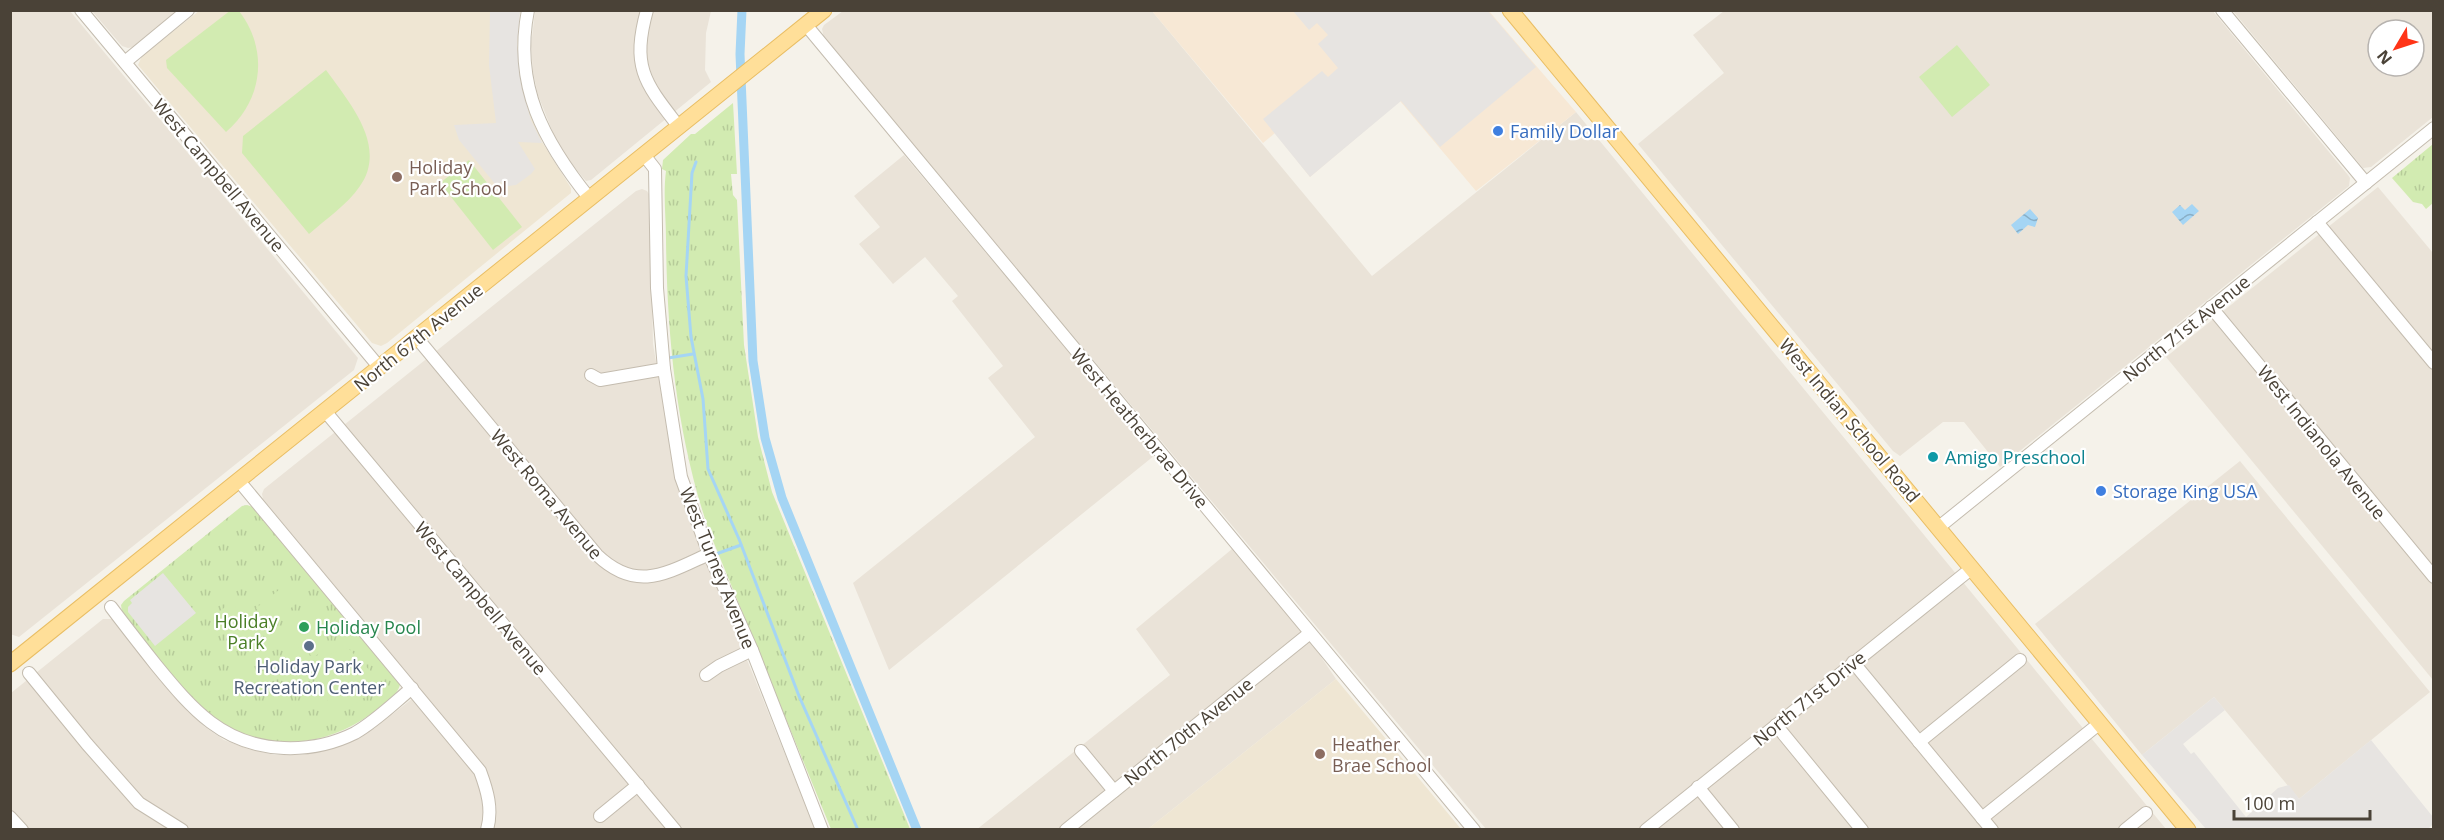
<svg xmlns="http://www.w3.org/2000/svg" width="2444" height="840" font-family="'Open Sans',sans-serif">
<style>
.residential{fill:#eae3d8;fill-rule:evenodd}
.commercial{fill:#f7e8d5}
.education{fill:#efe6d3}
.grass{fill:url(#grass-tufts)}
.pitch{fill:#d2ebb1}
.parking{fill:#e7e4e1}
.water{fill:url(#water-waves)}
.lines{fill:none;stroke-linecap:round;stroke-linejoin:round}
.stream{stroke:#a5d5f4;stroke-width:3}
.canal{stroke:#a5d5f4;stroke-width:9}
.minor-casing{stroke:#c4bcaf;stroke-width:14}
.major-casing{stroke:#e9be64;stroke-width:17}
.minor{stroke:#fff;stroke-width:12}
.major{stroke:#ffdf99;stroke-width:15}
.shop-dot{fill:#3f7fe0;stroke:#fff;stroke-width:2}
.education-dot{fill:#8d6e63;stroke:#fff;stroke-width:2}
.culture-dot{fill:#0f9aa8;stroke:#fff;stroke-width:2}
.leisure-dot{fill:#2e9e5b;stroke:#fff;stroke-width:2}
.service-dot{fill:#5c6f8a;stroke:#fff;stroke-width:2}
.labels{text-anchor:middle;dominant-baseline:central;stroke-width:4.5;stroke-linejoin:round;paint-order:stroke}
.shop-label{font-size:18px;fill:#366cbe;stroke:#fff;text-anchor:start}
.education-label{font-size:18px;fill:#785e54;stroke:#fff;text-anchor:start}
.street-label{font-size:18px;fill:#4a4237;stroke:#fff}
.culture-label{font-size:18px;fill:#0d838f;stroke:#fff;text-anchor:start}
.park-label{font-size:18px;fill:#4b7f27;stroke:#fff}
.leisure-label{font-size:18px;fill:#27864d;stroke:#fff;text-anchor:start}
.service-label{font-size:18px;fill:#4e5e75;stroke:#fff}
</style>
<defs>
<pattern id="grass-tufts" width="24" height="20" patternUnits="userSpaceOnUse" patternTransform="scale(1.5)"><rect width="24" height="20" fill="#d2ebb1"/><path d="M3 7l-1-3M5 7V3M7 7l1-3M15 17l-1-3M17 17v-4M19 17l1-3" fill="none" stroke="#b6cb99"/></pattern>
<pattern id="water-waves" width="16" height="10" patternUnits="userSpaceOnUse" patternTransform="scale(1.5)"><rect width="16" height="10" fill="#a5d5f4"/><path d="M0 5q4-4 8 0t8 0" fill="none" stroke="#88aec6"/></pattern>
</defs>
<rect width="100%" height="100%" fill="#f5f2ea"/>
<g class="residential">
<polygon points="11,10 70,11 358,358 354,370 19,637 10,634"/>
<polygon points="2212,10 2348,175 2350,178 2349,186 2000,467 1964,422 1943,422 1900,456 1893,451 1638,144 1724,73 1693,35 1724,11"/>
<polygon points="92,11 178,11 134,47 128,48 122,46"/>
<polygon points="535,11 711,11 706,33 705,70 711,82 591,180 586,181 568,160 555,138 538,95 533,72 531,46"/>
<polygon points="843,11 1152,11 1372,276 1576,112 2166,829 1486,829 824,38 822,29 824,25"/>
<path d="M2233,11H2433V117L2371,167L2363,168ZM2378,30H2414V66H2378Z"/>
<polygon points="904,155 1155,455 889,670 853,583 1035,437 988,378 1003,366 952,301 958,296 925,257 893,284 859,244 880,227 854,196"/>
<polygon points="2378,187 2433,253 2433,680 2166,357"/>
<polygon points="642,189 647,191 650,196 653,344 675,473 682,498 815,829 11,830 11,693 103,619 112,619 187,711 205,727 224,740 248,749 275,755 302,755 327,750 352,741 375,728 422,691 263,499 262,494 264,489 636,191"/>
<polygon points="2240,461 2430,692 2299,799 2214,697 2142,755 2035,624"/>
<polygon points="1232,549 1315,648 1336,679 1148,829 976,830 1170,675 1136,629"/>
</g>
<polygon class="commercial" points="1152,11 1489,11 1576,112 1476,191 1400,101 1310,177 1275,133 1263,143"/>
<g class="education">
<polygon points="199,11 520,11 517,45 526,104 542,142 571,188 571,193 387,343 381,346 372,343 138,65 142,56"/>
<polygon points="1336,679 1461,829 1148,829"/>
</g>
<g class="grass">
<path d="M733,103L737,174H731L733,195L737,200L744,345L758,437L772,492L910,829H831L709,531C677,437 667,339 666,239C666,217 663,194 666,171L662,169L663,160L691,134H695Z"/>
<polygon points="2433,144 2433,203 2426,209 2422,204 2413,202 2392,178"/>
<path d="M247,505L253,507L400,683C401,695 372,714 362,720C315,750 252,751 208,714C178,690 147,643 122,612L121,605L124,601L242,506Z"/>
</g>
<g class="pitch">
<path d="M231,10L239,11C269,50 263,100 226,132L167,68L166,60Z"/>
<polygon points="1957,45 1990,85 1952,117 1919,77"/>
<path d="M326,70C349,102 388,146 360,186C347,205 326,219 309,234L242,153L243,136Z"/>
<polygon points="469,160 522,227 493,250 440,183"/>
<polygon points="284,586 298,602 271,625 256,608"/>
<polygon points="231,602 259,635 239,651 212,618"/>
<polygon points="313,602 332,624 314,639 323,650 313,658 304,647 301,650 296,644 285,651 282,647 278,650 273,645 282,638 276,630"/>
<polygon points="348,648 382,683 382,686 342,712 324,698 314,674 329,654"/>
</g>
<g class="parking">
<polygon points="490,10 520,11 517,45 522,88 531,120 542,143 518,142 535,169 531,174 516,185 508,186 502,182 496,185 459,140 454,125 496,123 489,65"/>
<polygon points="1293,11 1488,11 1536,67 1440,147 1401,101 1310,177 1263,119 1322,71 1328,77 1338,68 1318,44 1328,35 1317,23 1309,30"/>
<polygon points="163,573 196,613 155,646 128,612 128,607 132,603 130,600"/>
<polygon points="2214,697 2225,710 2183,744 2191,754 2194,752 2246,817 2278,788 2289,785 2299,799 2371,740 2433,817 2433,824 2427,830 2206,829 2142,755"/>
</g>
<g class="water">
<polygon points="2192,204 2199,211 2183,225 2172,212 2180,205 2185,210"/>
<polygon points="2030,209 2038,218 2035,227 2028,225 2018,234 2011,225"/>
</g>
<g class="lines">
<g class="stream">
<polyline points="696,162 692,173 686,276 691,337 703,399 708,469 739,539 799,696 858,830"/>
<polyline points="668,358 693,354"/>
<polyline points="716,554 741,545"/>
</g>
<polyline class="canal" points="742,10 740,54 753,361 765,438 782,498 917,830"/>
<defs>
<g id="minor">
<polyline points="81,10 380,368"/>
<path d="M528,10C513,86 544,142 590,199"/>
<path d="M647,10C631,68 645,83 679,127"/>
<polyline points="2222,10 2366,183"/>
<polyline points="806,25 1474,830"/>
<polyline points="125,62 188,10"/>
<polyline points="644,155 655,169 657,288 664,369 681,477 709,554 752,650 822,830"/>
<polyline points="2317,222 2434,363"/>
<polyline points="2211,307 2434,577"/>
<path d="M417,338L597,555C637,593 667,573 709,554"/>
<polyline points="591,375 600,380 664,369"/>
<polyline points="325,411 675,830"/>
<path d="M239,481L480,771C487,790 493,809 487,830"/>
<polyline points="1939,527 2434,128"/>
<path d="M111,607C126,627 141,646 156,665C192,709 223,746 284,748C309,749 333,744 355,733C376,721 394,703 412,688"/>
<polyline points="1853,662 1992,830"/>
<polyline points="29,673 87,744 139,803 182,830"/>
<polyline points="706,675 719,666 752,650"/>
<polyline points="1776,725 1862,830"/>
<polyline points="1919,742 2020,660"/>
<polyline points="1081,751 1114,791"/>
<polyline points="1698,787 1733,830"/>
<polyline points="600,816 638,785"/>
<polyline points="10,817 22,830"/>
<polyline points="1982,818 2100,723"/>
<polyline points="1066,830 1310,633"/>
<polyline points="1646,830 1972,568"/>
<polyline points="2125,830 2146,813"/>
</g>
<g id="major">
<polyline points="1510,10 2188,830"/>
<polyline points="10,664 824,10"/>
</g>
</defs>
<use href="#minor" class="minor-casing"/>
<use href="#major" class="major-casing"/>
<use href="#minor" class="minor"/>
<use href="#major" class="major"/>
</g>
<g class="shop-dot">
<circle cx="1498" cy="131" r="6"/>
<circle cx="2101" cy="491" r="6"/>
</g>
<g class="education-dot">
<circle cx="397" cy="177" r="6"/>
<circle cx="1320" cy="754" r="6"/>
</g>
<circle class="culture-dot" cx="1933" cy="457" r="6"/>
<circle class="leisure-dot" cx="304" cy="627" r="6"/>
<circle class="service-dot" cx="309" cy="646" r="6"/>
<g class="labels">
<g class="shop-label">
<text x="1510" y="131">Family Dollar</text>
<text x="2113" y="491">Storage King USA</text>
</g>
<g class="education-label">
<text x="409" y="167">Holiday<tspan x="409" dy="21">Park School</tspan></text>
<text x="1332" y="744">Heather<tspan x="1332" dy="21">Brae School</tspan></text>
</g>
<g class="street-label">
<text transform="translate(219 175) rotate(50)">West Campbell Avenue</text>
<text transform="translate(2186 328) rotate(-39)">North 71st Avenue</text>
<text transform="translate(418 337) rotate(-39)">North 67th Avenue</text>
<text transform="translate(1850 420) rotate(50)">West Indian School Road</text>
<text transform="translate(1140 428) rotate(50)">West Heatherbrae Drive</text>
<text transform="translate(2322 442) rotate(51)">West Indianola Avenue</text>
<text transform="translate(547 494) rotate(50)">West Roma Avenue</text>
<text transform="translate(718 568) rotate(68)">West Turney Avenue</text>
<text transform="translate(481 598) rotate(50)">West Campbell Avenue</text>
<text transform="translate(1809 698) rotate(-39)">North 71st Drive</text>
<text transform="translate(1188 731) rotate(-39)">North 70th Avenue</text>
</g>
<g class="culture-label">
<text x="1945" y="457">Amigo Preschool</text>
</g>
<g class="park-label">
<text x="246" y="621">Holiday<tspan x="246" dy="21">Park</tspan></text>
</g>
<g class="leisure-label">
<text x="316" y="627">Holiday Pool</text>
</g>
<g class="service-label">
<text x="309" y="666">Holiday Park<tspan x="309" dy="21">Recreation Center</tspan></text>
</g>
</g>
<rect width="2444" height="840" fill="none" stroke="#4a4237" stroke-width="24"/>
<g transform="translate(2396 48) rotate(231)"><circle r="28" fill="#ffffff" stroke="#b7b3af" stroke-width="1.5"/>
<path d="M0-4.5L10 22L0 15L-10 22Z" fill="#ff3417"/>
<text y="-9" font-size="16" font-weight="bold" text-anchor="middle" fill="#4a4237">N</text>
</g>
<path d="M2234 810v9h136v-9" fill="none" stroke="#4a4237" stroke-width="3"/>
<text x="2243" y="810" font-size="18" fill="#4a4237" stroke="#ffffff" stroke-width="4.5" paint-order="stroke">100 m</text>
</svg>
